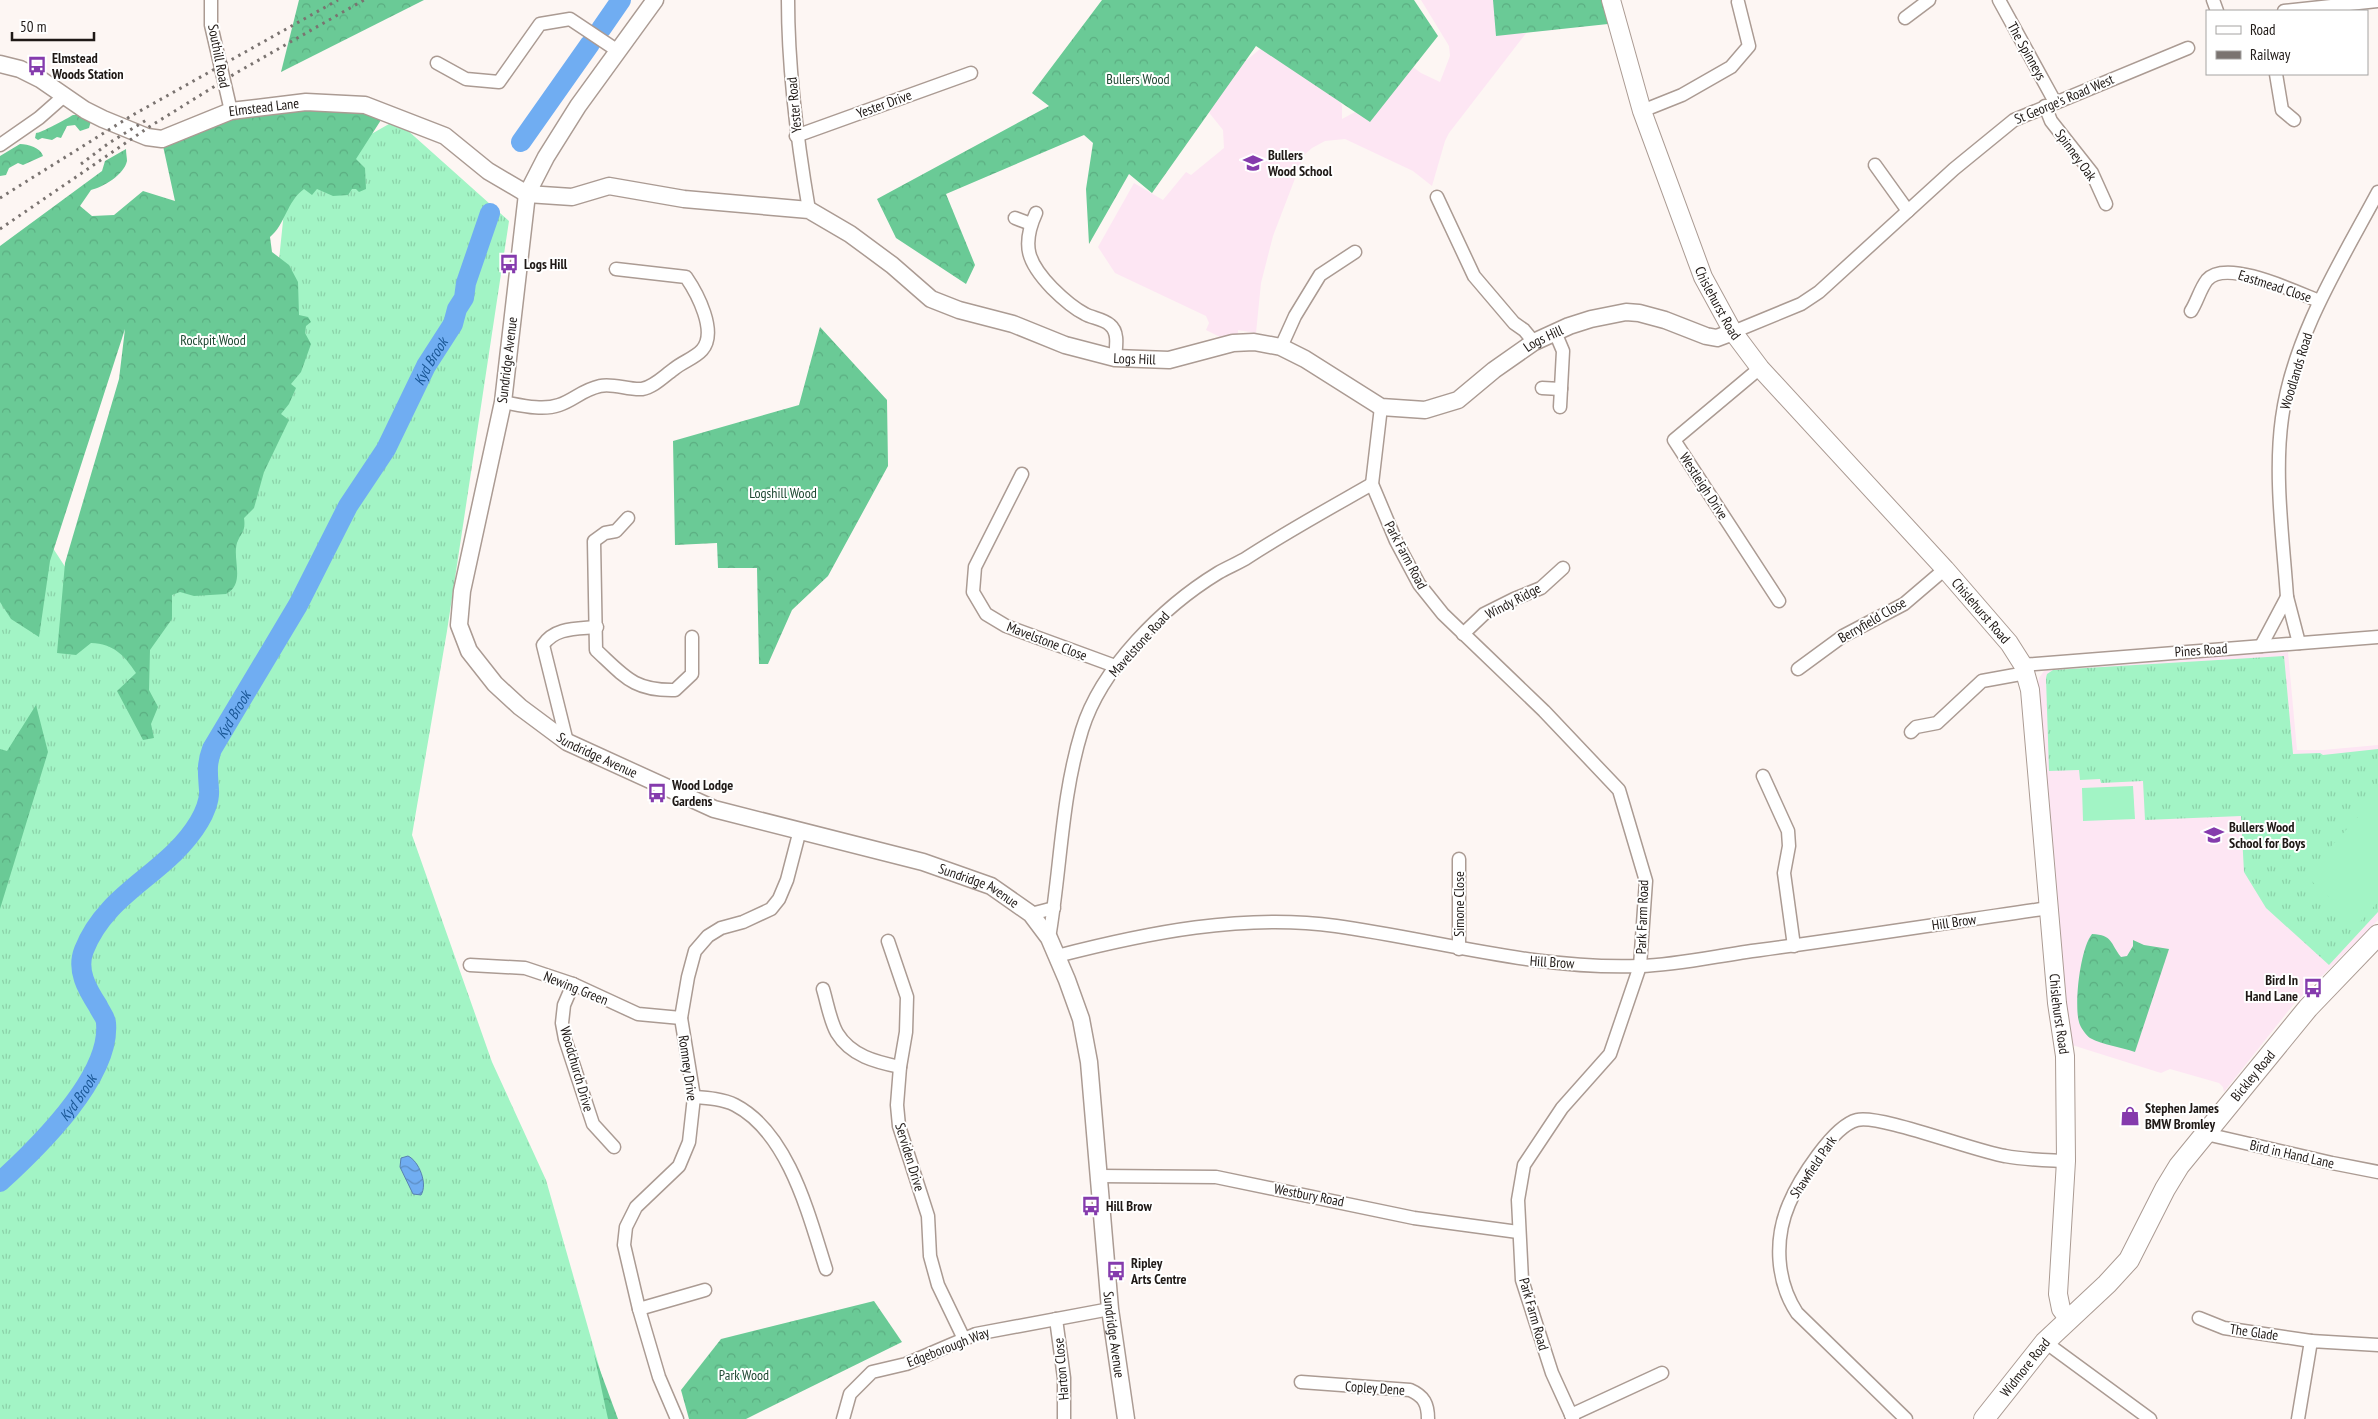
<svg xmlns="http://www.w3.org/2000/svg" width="2378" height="1419" font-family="'PT Sans Narrow',sans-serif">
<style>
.education{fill:#fde6f3}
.grass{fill:url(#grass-tufts)}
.forest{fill:url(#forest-crowns)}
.pitch{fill:#a2f4c5}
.water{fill:url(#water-waves);stroke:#5881b0}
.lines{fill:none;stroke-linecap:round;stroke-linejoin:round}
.river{stroke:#70adf2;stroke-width:20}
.minor-casing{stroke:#ab9b93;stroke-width:15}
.tertiary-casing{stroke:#ab9b93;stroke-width:19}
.secondary-casing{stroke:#ab9b93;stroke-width:20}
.primary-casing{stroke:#ab9b93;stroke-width:22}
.minor{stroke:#fff;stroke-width:12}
.tertiary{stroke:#fff;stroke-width:16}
.secondary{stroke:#fff;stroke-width:18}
.primary{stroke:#fff;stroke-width:20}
.rail{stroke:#7a7370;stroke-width:3;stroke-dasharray:2.5 5;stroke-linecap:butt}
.labels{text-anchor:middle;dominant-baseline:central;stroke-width:4;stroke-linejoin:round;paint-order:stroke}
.street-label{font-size:14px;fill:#1f1916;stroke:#fff}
.poi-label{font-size:14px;font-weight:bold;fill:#1f1916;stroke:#fff;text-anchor:start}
.park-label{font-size:14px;fill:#1f4832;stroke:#fff}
.water-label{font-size:15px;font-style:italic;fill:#1a5796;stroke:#fff}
</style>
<defs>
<pattern id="grass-tufts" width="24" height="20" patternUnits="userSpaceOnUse" patternTransform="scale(1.25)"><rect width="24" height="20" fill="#a2f4c5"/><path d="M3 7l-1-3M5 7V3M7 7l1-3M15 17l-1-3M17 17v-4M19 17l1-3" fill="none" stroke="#8bd1a8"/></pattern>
<pattern id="forest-crowns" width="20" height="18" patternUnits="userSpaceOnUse" patternTransform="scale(1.25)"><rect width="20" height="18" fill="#6aca96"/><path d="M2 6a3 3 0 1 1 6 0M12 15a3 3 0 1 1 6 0" fill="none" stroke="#5bad81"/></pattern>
<pattern id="water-waves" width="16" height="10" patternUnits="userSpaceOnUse" patternTransform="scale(1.25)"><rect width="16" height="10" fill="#70adf2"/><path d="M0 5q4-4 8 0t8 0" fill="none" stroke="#5b8cc3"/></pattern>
</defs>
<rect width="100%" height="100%" fill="#fdf6f3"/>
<g class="education">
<polygon points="1421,0 1596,0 1556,13 1556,30 1527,32 1449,133 1445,141 1432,186 1413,171 1345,139 1325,141 1312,148 1304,155 1273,236 1261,283 1256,333 1238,330 1238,336 1220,337 1206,330 1209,323 1206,316 1115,273 1098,247 1134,183 1163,200 1186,172 1191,175 1224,148 1223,130 1199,100 1278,34 1339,96 1342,106 1342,119 1355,112 1393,52 1421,73 1440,82 1450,56 1449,46"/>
<polygon points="2288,652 2297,750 2323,750 2378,745 2378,920 2293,1005 2224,1092 2223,1087 2219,1083 2170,1069 2161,1073 2072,1045 2066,1023 2037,692 2039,678 2044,671 2052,667"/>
</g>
<g class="grass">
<polygon points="396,120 509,221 447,631 412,835 492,1062 546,1180 614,1419 0,1419 0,467 107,631 270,348 287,182"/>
<polygon points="2284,656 2293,754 2320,753 2323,755 2378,749 2378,912 2329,965 2266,908 2244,872 2241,816 2145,820 2143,781 2101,783 2100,779 2080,780 2079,770 2049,771 2046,678 2047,674 2053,670"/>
</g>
<g class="forest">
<polygon points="299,0 424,0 281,72"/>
<polygon points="1102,0 1414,0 1438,36 1370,122 1256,46 1152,193 1129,174 1089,244 1086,189 1093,143 1084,135 946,194 975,265 966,284 896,238 877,199 1049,106 1032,93"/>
<polygon points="1493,0 1603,0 1608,24 1496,36"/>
<path d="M308,109L363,113L381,120L356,159L365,168L366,189L359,192L356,189H352L348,195L333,196L317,189L312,195L304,189C287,201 285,225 270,237L272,252L289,265L298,282L299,315L308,317L311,322L306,326L305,333L311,344L301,372L291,384L296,388L289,404L281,414L289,420L264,472L254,508L244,518C246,532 241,532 237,543C232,560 246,583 226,594L194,596L180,592L172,595V619L150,650L149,690L158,707L151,724L154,738L143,740L117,691L136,673C124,655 114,644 91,643L76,655L57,653L65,563L119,379L125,329L50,561L39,637L11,619L0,602V246L102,171L105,161L126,149C126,153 127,158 127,161C124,175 103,187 91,190L80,206L92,216L114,215L143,191L175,201L163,146L233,116Z"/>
<path d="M73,115H81L91,121L89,128L80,131L75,125L67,126L61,138L57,137L52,140L42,138L38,140L35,138L36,133C41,133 66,119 73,115Z"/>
<path d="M20,144C28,144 41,148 43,156L23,165L18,163L9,168L6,175L0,176V156Z"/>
<polygon points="820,327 887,400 888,466 828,576 792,610 768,664 759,664 757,568 718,568 717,543 675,545 673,441 799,405"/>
<polygon points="36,705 48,752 0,909 0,749 7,751"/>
<path d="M2092,934C2113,935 2110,943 2121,957L2127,956L2133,946V940L2144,945L2169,949L2135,1052C2121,1047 2103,1045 2090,1038C2086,1035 2080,1027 2079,1022C2074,1004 2080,949 2092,934Z"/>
<polygon points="874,1301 902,1342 746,1419 689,1419 681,1390 721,1339"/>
<polygon points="594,1354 618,1419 608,1419"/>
</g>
<g class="pitch">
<polygon points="2133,786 2135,819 2083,821 2082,788"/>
<polygon points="2378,795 2378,902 2358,924 2305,875"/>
</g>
<path class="water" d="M408,1156C419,1161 428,1184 421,1195L413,1194L400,1167L401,1158Z"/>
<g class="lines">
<g class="river">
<polyline points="601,29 621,0"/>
<polyline points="521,142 590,44"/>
<path id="s1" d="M0,1182C37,1148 111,1077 106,1023C106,1018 100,1011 98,1006C87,989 76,970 84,950C107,891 168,874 199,822C204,814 210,800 209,790C208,774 206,765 212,749L298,605L348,506L386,449L426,366L453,324L457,309L464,298L466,283L490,213"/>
</g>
<defs>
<g id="minor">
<polyline points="211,0 211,25 231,111"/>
<path d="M788,0C788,71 797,140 809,210"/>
<polyline points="1999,0 2055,102"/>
<polyline points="2213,0 2217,11"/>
<polyline points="2284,11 2378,1"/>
<polyline points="1905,18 1929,0"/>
<polyline points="437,63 466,79 499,82 540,24 570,19 618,51"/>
<polyline points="2276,74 2282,110 2294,120"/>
<polyline points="2045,106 2051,121 2092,173 2106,204"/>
<polyline points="1642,111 1682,95 1731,67 1749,46 1738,2"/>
<polyline points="796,136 971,73"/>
<polyline points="0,145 39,118 64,96"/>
<polyline points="1875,165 1908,211"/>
<polyline points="1437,197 1474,276 1514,323 1524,330 1534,342"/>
<path d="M1036,213C1021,246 1028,263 1052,288C1062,298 1073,308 1085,314C1092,318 1104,319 1110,325C1119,332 1116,347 1115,358"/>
<polyline points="1015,218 1031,224"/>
<path d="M2191,311C2197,302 2200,289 2207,280C2226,258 2296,292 2319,301"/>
<polyline points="1555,332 1563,351 1560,407"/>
<polyline points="1733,332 1801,304 1819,292 1954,169 2014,120 2188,48"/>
<polyline points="1281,347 1295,316 1320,275 1355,252"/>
<polyline points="1760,368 1674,440 1779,601"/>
<polyline points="1542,388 1561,389"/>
<path d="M503,402C520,405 542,411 559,405C574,400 582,390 600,386C613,383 628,390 642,389C654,387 664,376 674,369C682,362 695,358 702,350C718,332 697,293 686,277L616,269"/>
<polyline points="1381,407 1372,484 1396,541 1419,584 1443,614 1544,711 1619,790 1646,881 1640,966 1610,1054 1562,1108 1524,1165 1518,1200 1522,1280 1552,1373 1573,1419"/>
<polyline points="1022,474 975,567 973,592 986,614 1006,626 1115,666"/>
<path d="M628,518L616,531L605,533L594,541L596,650C625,677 634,691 675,690L692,674V637"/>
<path d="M2287,597C2283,539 2274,475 2282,418C2293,337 2340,263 2378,192"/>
<polyline points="1463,634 1484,614 1514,599 1541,588 1563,568"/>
<polyline points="2261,646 2287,597 2299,643"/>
<polyline points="2023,665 2378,637"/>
<polyline points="1798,669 1843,636 1904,604 1945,569"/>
<polyline points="1911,732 1916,727 1937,723 1982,681 2026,673"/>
<path d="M567,742L543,645C555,627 577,629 597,627"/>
<polyline points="1763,776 1788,831 1789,846 1784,873 1794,946"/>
<polyline points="1031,914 1054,908"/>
<path d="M1049,938C1061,868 1061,798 1082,730C1101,668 1164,606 1218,573C1228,567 1239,563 1248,557C1288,531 1330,508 1372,484"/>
<polyline points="888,941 907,997 906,1032 900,1067 897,1105 899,1126 928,1216 930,1256 938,1285 964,1339"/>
<polyline points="1459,949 1459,859"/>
<path d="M1057,956C1146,933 1244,913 1336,926C1437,940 1536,970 1640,966C1679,965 1720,955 1760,950C1856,937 1952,922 2049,908"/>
<polyline points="470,965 525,968 573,984 638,1014 681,1018"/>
<polyline points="573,984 564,1005 562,1023 565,1039 593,1124 614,1147"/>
<path d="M823,989C827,1002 830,1021 837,1033C851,1056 876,1062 900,1067"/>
<path d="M694,1097C708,1098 723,1099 735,1105C789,1133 809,1216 826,1269"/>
<polyline points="2206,1134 2332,1163 2378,1172"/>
<polyline points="1099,1176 1216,1177 1414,1218 1518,1232"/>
<polyline points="639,1309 705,1290"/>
<polyline points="2199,1318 2224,1328 2311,1341"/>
<polyline points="1056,1319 1064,1378 1064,1419"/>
<polyline points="2045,1342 2150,1419"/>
<path d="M1301,1382L1410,1390C1424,1396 1428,1404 1428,1419"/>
<polyline points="1571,1415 1662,1373"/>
<polyline points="677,1419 659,1377 639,1309 624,1245 626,1227 636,1207 679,1166 689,1142 694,1097 681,1018 688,977 695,951 708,936 721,928 743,922 771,909 779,899 787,880 800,830"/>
<polyline points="843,1419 850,1394 872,1372 906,1364 976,1334 1110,1309"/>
<path d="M1906,1419L1797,1313C1776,1281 1774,1239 1789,1204C1799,1180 1833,1126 1857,1120C1879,1114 1974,1151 2005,1156C2025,1160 2046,1160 2066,1161"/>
<polyline points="2298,1419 2311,1341 2378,1345"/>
</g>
<g id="tertiary">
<path id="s2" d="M655,0L578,106L546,157L527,194L503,402L462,591L459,625L469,651L495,684L520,707L567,742L714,809L923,862L991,886L1031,914L1049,938L1067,980L1081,1019L1089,1062L1110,1309L1126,1419"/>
<path id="s3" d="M0,64L20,69L40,79L85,110L103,119L147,137L162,139L231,111L306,102L365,105L445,136L488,171L527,194L572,197L609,186L684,199L809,210L850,234L892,265L931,299L959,310L1013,324L1065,345L1115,358L1169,360L1233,343L1254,342L1281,347L1305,359L1381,407L1425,410L1458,400L1494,370L1534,342L1569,326L1591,319L1626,312L1639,313L1665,320L1706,336L1717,338L1733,332"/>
</g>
<g id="secondary">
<path id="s4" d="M1611,0L1642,111L1703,277L1733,332L1760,368L1945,569L2009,643L2023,665L2030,690L2057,1003L2065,1056L2066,1161L2058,1294L2061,1309L2068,1318"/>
</g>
<g id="primary">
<path id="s5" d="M1984,1419L2045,1342L2107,1284L2129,1260L2165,1189L2179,1166L2308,1008L2378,935"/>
</g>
</defs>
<use href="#minor" class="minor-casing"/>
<use href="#tertiary" class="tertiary-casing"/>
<use href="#secondary" class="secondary-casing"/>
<use href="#primary" class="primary-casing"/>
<use href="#minor" class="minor"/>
<use href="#tertiary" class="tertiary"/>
<use href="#secondary" class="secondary"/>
<use href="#primary" class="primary"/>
<g class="rail">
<polyline points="81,164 109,143 148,119"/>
<polyline points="0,198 131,116 338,0"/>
<polyline points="0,229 149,127 236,73 364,0"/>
</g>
</g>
<defs>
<symbol id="bus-bare" viewBox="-9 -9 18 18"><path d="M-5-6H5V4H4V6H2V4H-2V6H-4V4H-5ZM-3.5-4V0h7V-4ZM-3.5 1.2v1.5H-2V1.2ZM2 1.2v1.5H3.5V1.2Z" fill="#853bad" stroke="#fff" stroke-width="2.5" paint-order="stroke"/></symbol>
<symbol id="school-bare" viewBox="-9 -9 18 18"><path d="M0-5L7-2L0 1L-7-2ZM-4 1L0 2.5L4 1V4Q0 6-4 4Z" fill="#853bad" stroke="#fff" stroke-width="2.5" paint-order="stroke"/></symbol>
<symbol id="shop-bare" viewBox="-9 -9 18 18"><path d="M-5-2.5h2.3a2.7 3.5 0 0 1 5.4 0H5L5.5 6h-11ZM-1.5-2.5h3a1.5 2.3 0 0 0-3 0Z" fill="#853bad" stroke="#fff" stroke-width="2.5" paint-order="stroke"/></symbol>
</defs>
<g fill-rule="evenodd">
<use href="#bus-bare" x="23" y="52" width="28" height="28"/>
<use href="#school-bare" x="1239" y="149" width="28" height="28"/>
<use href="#bus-bare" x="495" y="250" width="28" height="28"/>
<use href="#bus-bare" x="643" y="779" width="28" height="28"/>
<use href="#school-bare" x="2200" y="821" width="28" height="28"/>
<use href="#bus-bare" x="2299" y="974" width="28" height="28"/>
<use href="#shop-bare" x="2116" y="1102" width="28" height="28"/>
<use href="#bus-bare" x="1077" y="1192" width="28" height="28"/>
<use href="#bus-bare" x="1102" y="1257" width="28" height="28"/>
</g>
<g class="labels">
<g class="street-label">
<text transform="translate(2027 51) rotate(61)">The Spinneys</text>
<text transform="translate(219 56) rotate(79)">Southill Road</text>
<text transform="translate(2064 99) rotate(-23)">St George's Road West</text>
<text transform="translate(884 104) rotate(-20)">Yester Drive</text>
<text transform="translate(794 105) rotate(-95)">Yester Road</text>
<text stroke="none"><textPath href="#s3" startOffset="288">Elmstead Lane</textPath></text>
<text transform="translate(2076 155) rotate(54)">Spinney Oak</text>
<text transform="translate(2275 286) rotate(18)">Eastmead Close</text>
<text stroke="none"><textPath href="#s4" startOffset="322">Chislehurst Road</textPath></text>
<text stroke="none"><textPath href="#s3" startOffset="1676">Logs Hill</textPath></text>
<text stroke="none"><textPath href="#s3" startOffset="1226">Logs Hill</textPath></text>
<text transform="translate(507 360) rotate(-83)">Sundridge Avenue</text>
<text transform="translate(2296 371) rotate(-73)">Woodlands Road</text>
<text transform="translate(1704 486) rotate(57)">Westleigh Drive</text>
<text transform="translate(1406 555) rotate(62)">Park Farm Road</text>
<text transform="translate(1513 601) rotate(-28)">Windy Ridge</text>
<text stroke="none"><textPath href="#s4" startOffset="728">Chislehurst Road</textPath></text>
<text transform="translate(1872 620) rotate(-30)">Berryfield Close</text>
<text transform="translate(1047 641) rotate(21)">Mavelstone Close</text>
<text transform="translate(1139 644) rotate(-48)">Mavelstone Road</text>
<text transform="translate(2201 650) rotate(-4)">Pines Road</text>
<text stroke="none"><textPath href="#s2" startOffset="865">Sundridge Avenue</textPath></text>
<text stroke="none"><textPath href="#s2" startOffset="1270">Sundridge Avenue</textPath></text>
<text transform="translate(1459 904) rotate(-90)">Simone Close</text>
<text transform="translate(1642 917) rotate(-88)">Park Farm Road</text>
<text transform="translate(1954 922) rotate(-8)">Hill Brow</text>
<text transform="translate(1552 962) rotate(4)">Hill Brow</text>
<text transform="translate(576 988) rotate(22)">Newing Green</text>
<text stroke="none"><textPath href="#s4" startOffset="1148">Chislehurst Road</textPath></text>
<text transform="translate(688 1068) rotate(82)">Romney Drive</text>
<text transform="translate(577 1069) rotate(74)">Woodchurch Drive</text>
<text stroke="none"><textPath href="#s5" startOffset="439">Bickley Road</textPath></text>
<text transform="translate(2292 1154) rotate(13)">Bird in Hand Lane</text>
<text transform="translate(910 1157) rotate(73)">Serviden Drive</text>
<text transform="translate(1813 1167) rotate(-56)">Shawfield Park</text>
<text transform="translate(1309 1195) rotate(11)">Westbury Road</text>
<text transform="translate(1534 1314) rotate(74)">Park Farm Road</text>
<text transform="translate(2254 1332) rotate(8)">The Glade</text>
<text stroke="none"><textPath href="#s2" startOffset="1765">Sundridge Avenue</textPath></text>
<text transform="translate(948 1347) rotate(-21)">Edgeborough Way</text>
<text stroke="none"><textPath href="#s5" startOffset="66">Widmore Road</textPath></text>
<text transform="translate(1061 1369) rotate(-95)">Harton Close</text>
<text transform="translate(1375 1388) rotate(4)">Copley Dene</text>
</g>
<g class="poi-label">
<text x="52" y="58">Elmstead<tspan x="52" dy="16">Woods Station</tspan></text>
<text x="1268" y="155">Bullers<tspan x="1268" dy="16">Wood School</tspan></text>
<text x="524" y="264">Logs Hill</text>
<text x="672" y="785">Wood Lodge<tspan x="672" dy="16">Gardens</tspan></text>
<text x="2229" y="827">Bullers Wood<tspan x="2229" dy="16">School for Boys</tspan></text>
<text x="2298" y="980" text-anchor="end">Bird In<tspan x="2298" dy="16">Hand Lane</tspan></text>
<text x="2145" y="1108">Stephen James<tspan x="2145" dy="16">BMW Bromley</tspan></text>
<text x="1106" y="1206">Hill Brow</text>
<text x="1131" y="1263">Ripley<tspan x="1131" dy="16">Arts Centre</tspan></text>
</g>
<g class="park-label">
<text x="1138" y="79">Bullers Wood</text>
<text x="213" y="340">Rockpit Wood</text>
<text x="783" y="493">Logshill Wood</text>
<text x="744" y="1375">Park Wood</text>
</g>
<g class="water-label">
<text stroke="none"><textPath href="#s1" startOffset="970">Kyd Brook</textPath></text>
<text stroke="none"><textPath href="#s1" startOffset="565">Kyd Brook</textPath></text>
<text stroke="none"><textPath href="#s1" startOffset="115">Kyd Brook</textPath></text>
</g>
</g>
<rect x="2206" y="10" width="162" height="65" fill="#ffffff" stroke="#a5a3a2"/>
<rect x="2216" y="26" width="25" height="8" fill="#ffffff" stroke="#a5a3a2"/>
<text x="2250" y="35" font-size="15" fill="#1f1916">Road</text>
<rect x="2216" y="51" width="25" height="8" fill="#7a7370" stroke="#a5a3a2"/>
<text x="2250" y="60" font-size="15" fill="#1f1916">Railway</text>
<path d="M12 32v8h82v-8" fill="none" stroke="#1f1916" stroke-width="2.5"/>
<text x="20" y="32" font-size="15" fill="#1f1916" stroke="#ffffff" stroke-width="4" paint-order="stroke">50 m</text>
</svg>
